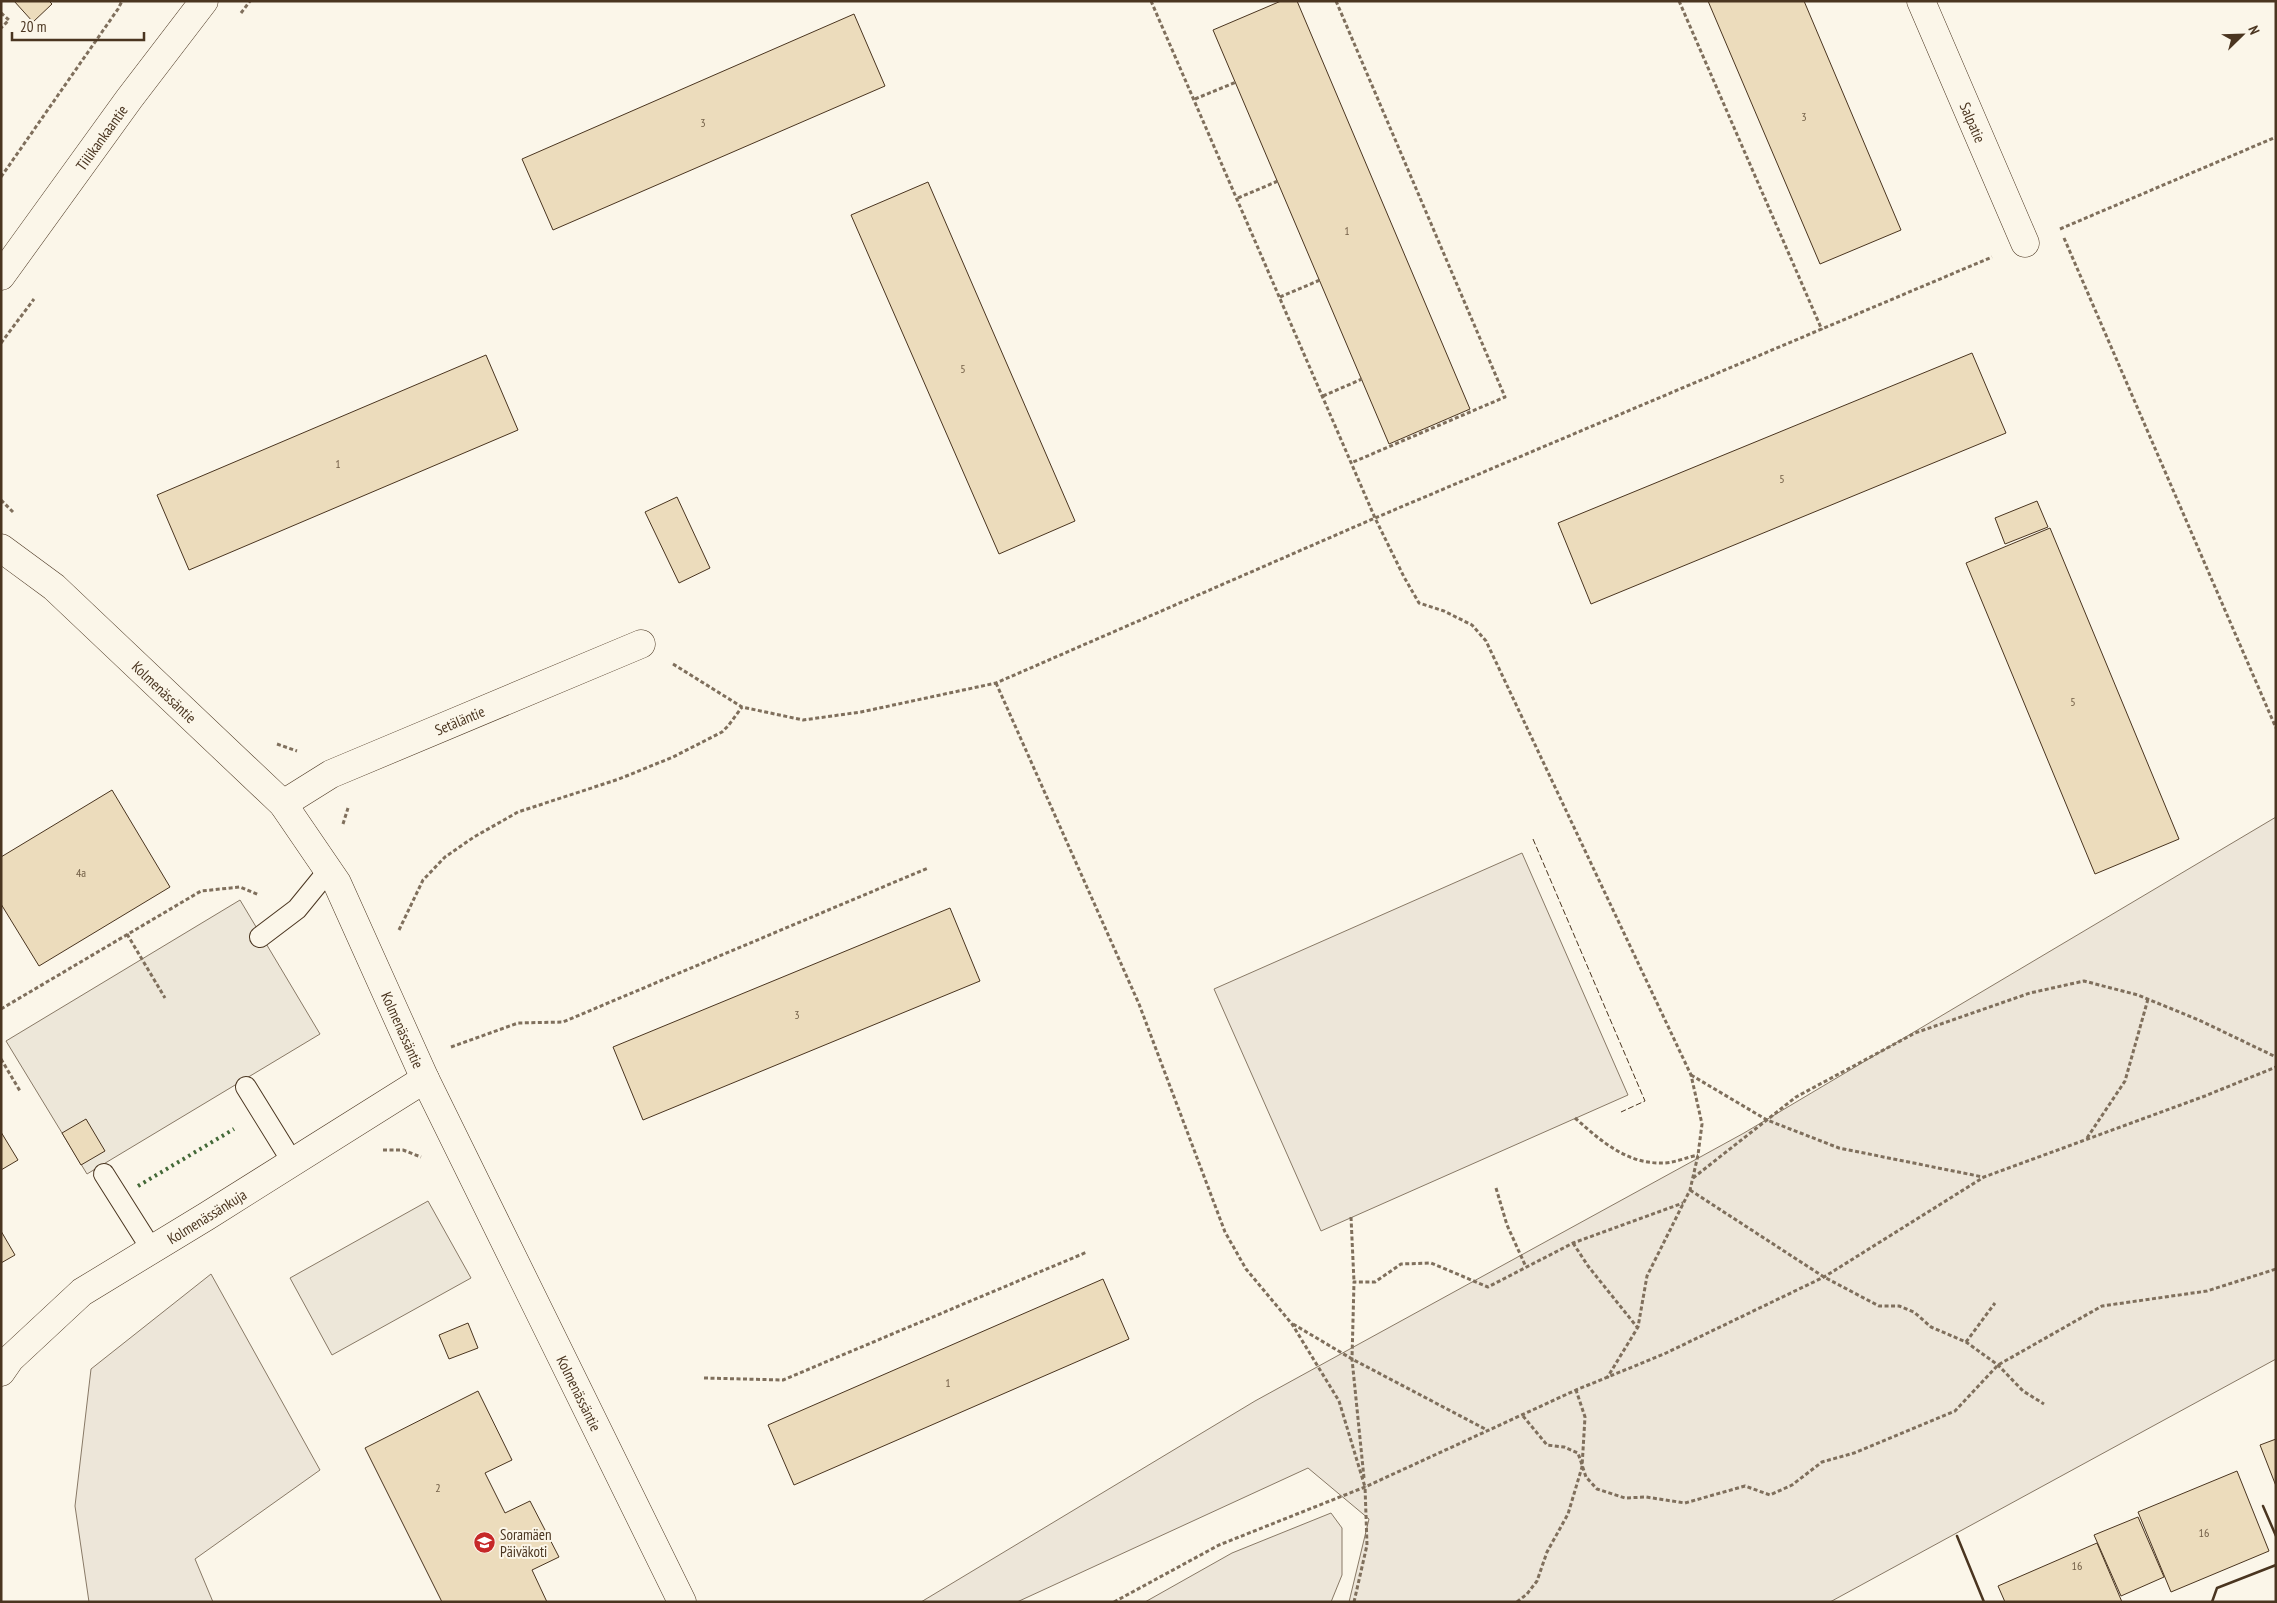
<svg xmlns="http://www.w3.org/2000/svg" width="2277" height="1603" font-family="'PT Sans Narrow',sans-serif">
<style>
.green{fill:#ede6d9;stroke:#887966}
.parking{fill:#ede7d9;stroke:#887966}
.building{fill:#ecdcbc;stroke:#4a3520}
.lines{fill:none;stroke-linecap:round;stroke-linejoin:round}
.service-casing{stroke:#4a3520;stroke-width:22}
.minor-casing{stroke:#4a3520;stroke-width:29}
.tertiary-casing{stroke:#4a3520;stroke-width:29}
.path{stroke:#7f6f5c;stroke-width:3;stroke-dasharray:4 2.5;stroke-linecap:butt}
.service{stroke:#fbf6e9;stroke-width:20}
.minor{stroke:#fbf6e9;stroke-width:28}
.tertiary{stroke:#fbf6e9;stroke-width:28}
.hedge{stroke:#436837;stroke-width:4;stroke-dasharray:2.5 4;stroke-linecap:butt}
.fence{stroke:#4a3520;stroke-width:1;stroke-dasharray:6 2.5;stroke-linecap:butt}
.wall{stroke:#4a3520;stroke-width:2.5}
.labels{text-anchor:middle;dominant-baseline:central;stroke-width:4;stroke-linejoin:round;paint-order:stroke}
.number-label{font-size:12px;fill:#725f47}
.street-label{font-size:15px;fill:#4a3520;stroke:#fbf6e9}
.poi-label{font-size:15px;fill:#4a3520;stroke:#fbf6e9;text-anchor:start}
</style>
<rect width="100%" height="100%" fill="#fbf6e9"/>
<g class="green">
<polygon points="2276,817 2276,1359 1830,1602 1349,1602 1369,1519 1308,1468 1017,1602 921,1602 1255,1401 1744,1133"/>
<polygon points="1522,853 1628,1095 1321,1231 1214,989"/>
<polygon points="211,1274 320,1470 195,1559 213,1602 89,1602 75,1506 91,1369"/>
<polygon points="1331,1513 1342,1528 1342,1575 1331,1602 1145,1602 1232,1553"/>
</g>
<g class="parking">
<polygon points="240,900 320,1034 87,1174 6,1041"/>
<polygon points="428,1201 471,1278 332,1355 290,1278"/>
</g>
<g class="building">
<polygon points="14,1 49,1 52,4 33,22"/>
<polygon points="1281,1 1297,1 1470,409 1389,444 1213,30"/>
<polygon points="1708,1 1804,1 1901,230 1820,264"/>
<polygon points="854,14 885,86 553,230 522,159"/>
<polygon points="928,182 1075,521 999,554 851,215"/>
<polygon points="1972,353 2006,433 1591,604 1558,523"/>
<polygon points="486,355 518,430 189,570 157,495"/>
<polygon points="677,497 710,568 679,583 645,512"/>
<polygon points="2037,501 2048,527 2005,544 1995,518"/>
<polygon points="2050,528 2179,839 2095,874 1966,563"/>
<polygon points="112,790 170,887 39,966 1,904 1,857"/>
<polygon points="950,908 980,981 643,1120 613,1047"/>
<polygon points="86,1119 105,1151 81,1165 62,1133"/>
<polygon points="1,1132 18,1160 1,1170"/>
<polygon points="1,1231 15,1255 1,1263"/>
<polygon points="1103,1279 1129,1339 794,1485 768,1425"/>
<polygon points="468,1323 478,1348 449,1359 439,1335"/>
<polygon points="478,1391 512,1460 485,1473 505,1513 530,1501 559,1557 532,1570 547,1602 442,1602 365,1448"/>
<polygon points="2276,1439 2276,1486 2260,1445"/>
<polygon points="2237,1471 2269,1551 2171,1592 2138,1512"/>
<polygon points="2138,1517 2164,1577 2121,1596 2094,1535"/>
<polygon points="2097,1543 2122,1602 2005,1602 1998,1586"/>
</g>
<g class="lines">
<defs>
<g id="service">
<polyline points="260,937 297,909 328,871"/>
<polyline points="246,1087 293,1163"/>
<polyline points="104,1174 152,1250"/>
</g>
<g id="minor">
<path id="s1" d="M1921,1L2025,243"/>
<path id="s2" d="M1,548L54,587L283,804L337,883L425,1079L682,1602"/>
<path id="s3" d="M283,804L331,774L641,644"/>
<path id="s4" d="M1,1372L10,1359L82,1292L207,1216L425,1079"/>
</g>
<g id="tertiary">
<path id="s5" d="M1,276L129,99L204,1"/>
</g>
</defs>
<use href="#service" class="service-casing"/>
<use href="#minor" class="minor-casing"/>
<use href="#tertiary" class="tertiary-casing"/>
<g class="path">
<polyline points="1151,1 1375,518 1404,577 1419,603 1444,611 1472,625 1486,641 1691,1075 1702,1124 1698,1155 1690,1190 1647,1276 1638,1327 1607,1378"/>
<polyline points="1336,1 1505,397 1351,463"/>
<polyline points="1679,1 1822,330"/>
<polyline points="1,13 9,20 1,28"/>
<polyline points="241,13 250,1"/>
<polyline points="1195,99 1236,82"/>
<polyline points="1,177 118,9 122,1"/>
<polyline points="1238,198 1278,181"/>
<polyline points="2060,229 2276,137"/>
<polyline points="2064,238 2276,728"/>
<polyline points="1280,297 1320,280"/>
<polyline points="1,343 34,299"/>
<polyline points="1323,396 1362,379"/>
<polyline points="1,500 13,512"/>
<polyline points="673,664 742,707 803,720 861,712 996,683 1375,518 1992,257"/>
<polyline points="996,683 1139,1004 1225,1232 1246,1269 1292,1324 1339,1401 1365,1487"/>
<polyline points="277,744 297,751"/>
<polyline points="343,824 348,808"/>
<polyline points="399,930 423,880 445,857 474,837 518,812 619,779 673,757 722,732 728,726 742,707"/>
<polyline points="127,934 165,998"/>
<polyline points="1,1009 201,891 240,887 259,895"/>
<polyline points="451,1047 518,1023 563,1022 928,868"/>
<polyline points="1,1059 20,1091"/>
<polyline points="1691,1075 1767,1120 1839,1148 1983,1177"/>
<path d="M1575,1118C1600,1140 1625,1163 1660,1163C1672,1164 1687,1157 1698,1155"/>
<polyline points="2087,1138 2125,1081 2148,999"/>
<polyline points="383,1150 403,1150 421,1157"/>
<polyline points="1693,1178 1796,1097 1915,1033 2030,993 2084,981 2138,995 2201,1021 2276,1057"/>
<polyline points="1496,1188 1507,1225 1526,1267"/>
<polyline points="1690,1190 1824,1277 1879,1306 1899,1306 1914,1312 1931,1327 1966,1342 1998,1365 2023,1391 2044,1404"/>
<polyline points="1351,1217 1354,1282"/>
<polyline points="1573,1243 1588,1266 1637,1327"/>
<polyline points="1293,1324 1352,1359 1487,1430"/>
<polyline points="1966,1342 1995,1303"/>
<polyline points="704,1378 783,1380 1087,1252"/>
<polyline points="1523,1416 1547,1445 1564,1447 1578,1453 1586,1477 1597,1489 1625,1498 1646,1497 1685,1503 1745,1486 1770,1495 1792,1485 1822,1462 1854,1453 1955,1411 1998,1365 2102,1306 2207,1291 2276,1269"/>
<polyline points="1364,1478 1352,1359 1354,1282 1375,1282 1401,1264 1431,1263 1488,1287 1573,1243 1683,1203"/>
<polyline points="1114,1602 1219,1545 1365,1487 1576,1390 1664,1354 1824,1277 1984,1177 2205,1096 2276,1067"/>
<polyline points="1354,1602 1367,1545 1365,1486"/>
<polyline points="1517,1602 1527,1594 1537,1581 1547,1552 1568,1514 1582,1467 1585,1417 1576,1390"/>
</g>
<use href="#service" class="service"/>
<use href="#minor" class="minor"/>
<use href="#tertiary" class="tertiary"/>
<polyline class="hedge" points="138,1186 234,1129"/>
<polyline class="fence" points="1533,839 1645,1101 1621,1112"/>
<g class="wall">
<polyline points="2263,1506 2276,1536"/>
<polyline points="1957,1536 1984,1602"/>
<polyline points="2212,1602 2217,1588 2276,1565"/>
</g>
</g>
<defs>
<symbol id="school-disc" viewBox="-11 -11 22 22"><circle r="9.5" fill="#c62828" stroke="#fbf6e9"/><path d="M0-5L7-2L0 1L-7-2ZM-4 1L0 2.5L4 1V4Q0 6-4 4Z" fill="#fff"/></symbol>
</defs>
<g fill-rule="evenodd">
<use href="#school-disc" x="472" y="1530" width="25" height="25"/>
</g>
<g class="labels">
<g class="number-label">
<text x="1804" y="116">3</text>
<text x="703" y="122">3</text>
<text x="1347" y="230">1</text>
<text x="963" y="368">5</text>
<text x="338" y="463">1</text>
<text x="1782" y="478">5</text>
<text x="2073" y="701">5</text>
<text x="81" y="872">4a</text>
<text x="797" y="1014">3</text>
<text x="948" y="1382">1</text>
<text x="438" y="1487">2</text>
<text x="2204" y="1532">16</text>
<text x="2077" y="1565">16</text>
</g>
<g class="street-label">
<text stroke="none"><textPath href="#s1" startOffset="132">Salpatie</textPath></text>
<text stroke="none"><textPath href="#s5" startOffset="171">Tiilikankaantie</textPath></text>
<text stroke="none"><textPath href="#s2" startOffset="218">Kolmenässäntie</textPath></text>
<text stroke="none"><textPath href="#s3" startOffset="196">Setäläntie</textPath></text>
<text stroke="none"><textPath href="#s2" startOffset="638">Kolmenässäntie</textPath></text>
<text stroke="none"><textPath href="#s4" startOffset="260">Kolmenässänkuja</textPath></text>
<text stroke="none"><textPath href="#s2" startOffset="1042">Kolmenässäntie</textPath></text>
</g>
<g class="poi-label">
<text x="500" y="1534">Soramäen<tspan x="500" dy="17">Päiväkoti</tspan></text>
</g>
</g>
<rect width="2277" height="1603" fill="none" stroke="#4a3520" stroke-width="5"/>
<g transform="translate(2242 35) rotate(67)" stroke="#fbf6e9" stroke-width="4" paint-order="stroke">
<path d="M0-4L9 19L0 12L-9 19Z" fill="#4a3520"/>
<text y="-8" font-size="14" font-weight="bold" text-anchor="middle" fill="#4a3520">N</text>
</g>
<path d="M12 32v8h132v-8" fill="none" stroke="#4a3520" stroke-width="2.5"/>
<text x="20" y="32" font-size="15" fill="#4a3520" stroke="#fbf6e9" stroke-width="4" paint-order="stroke">20 m</text>
</svg>
